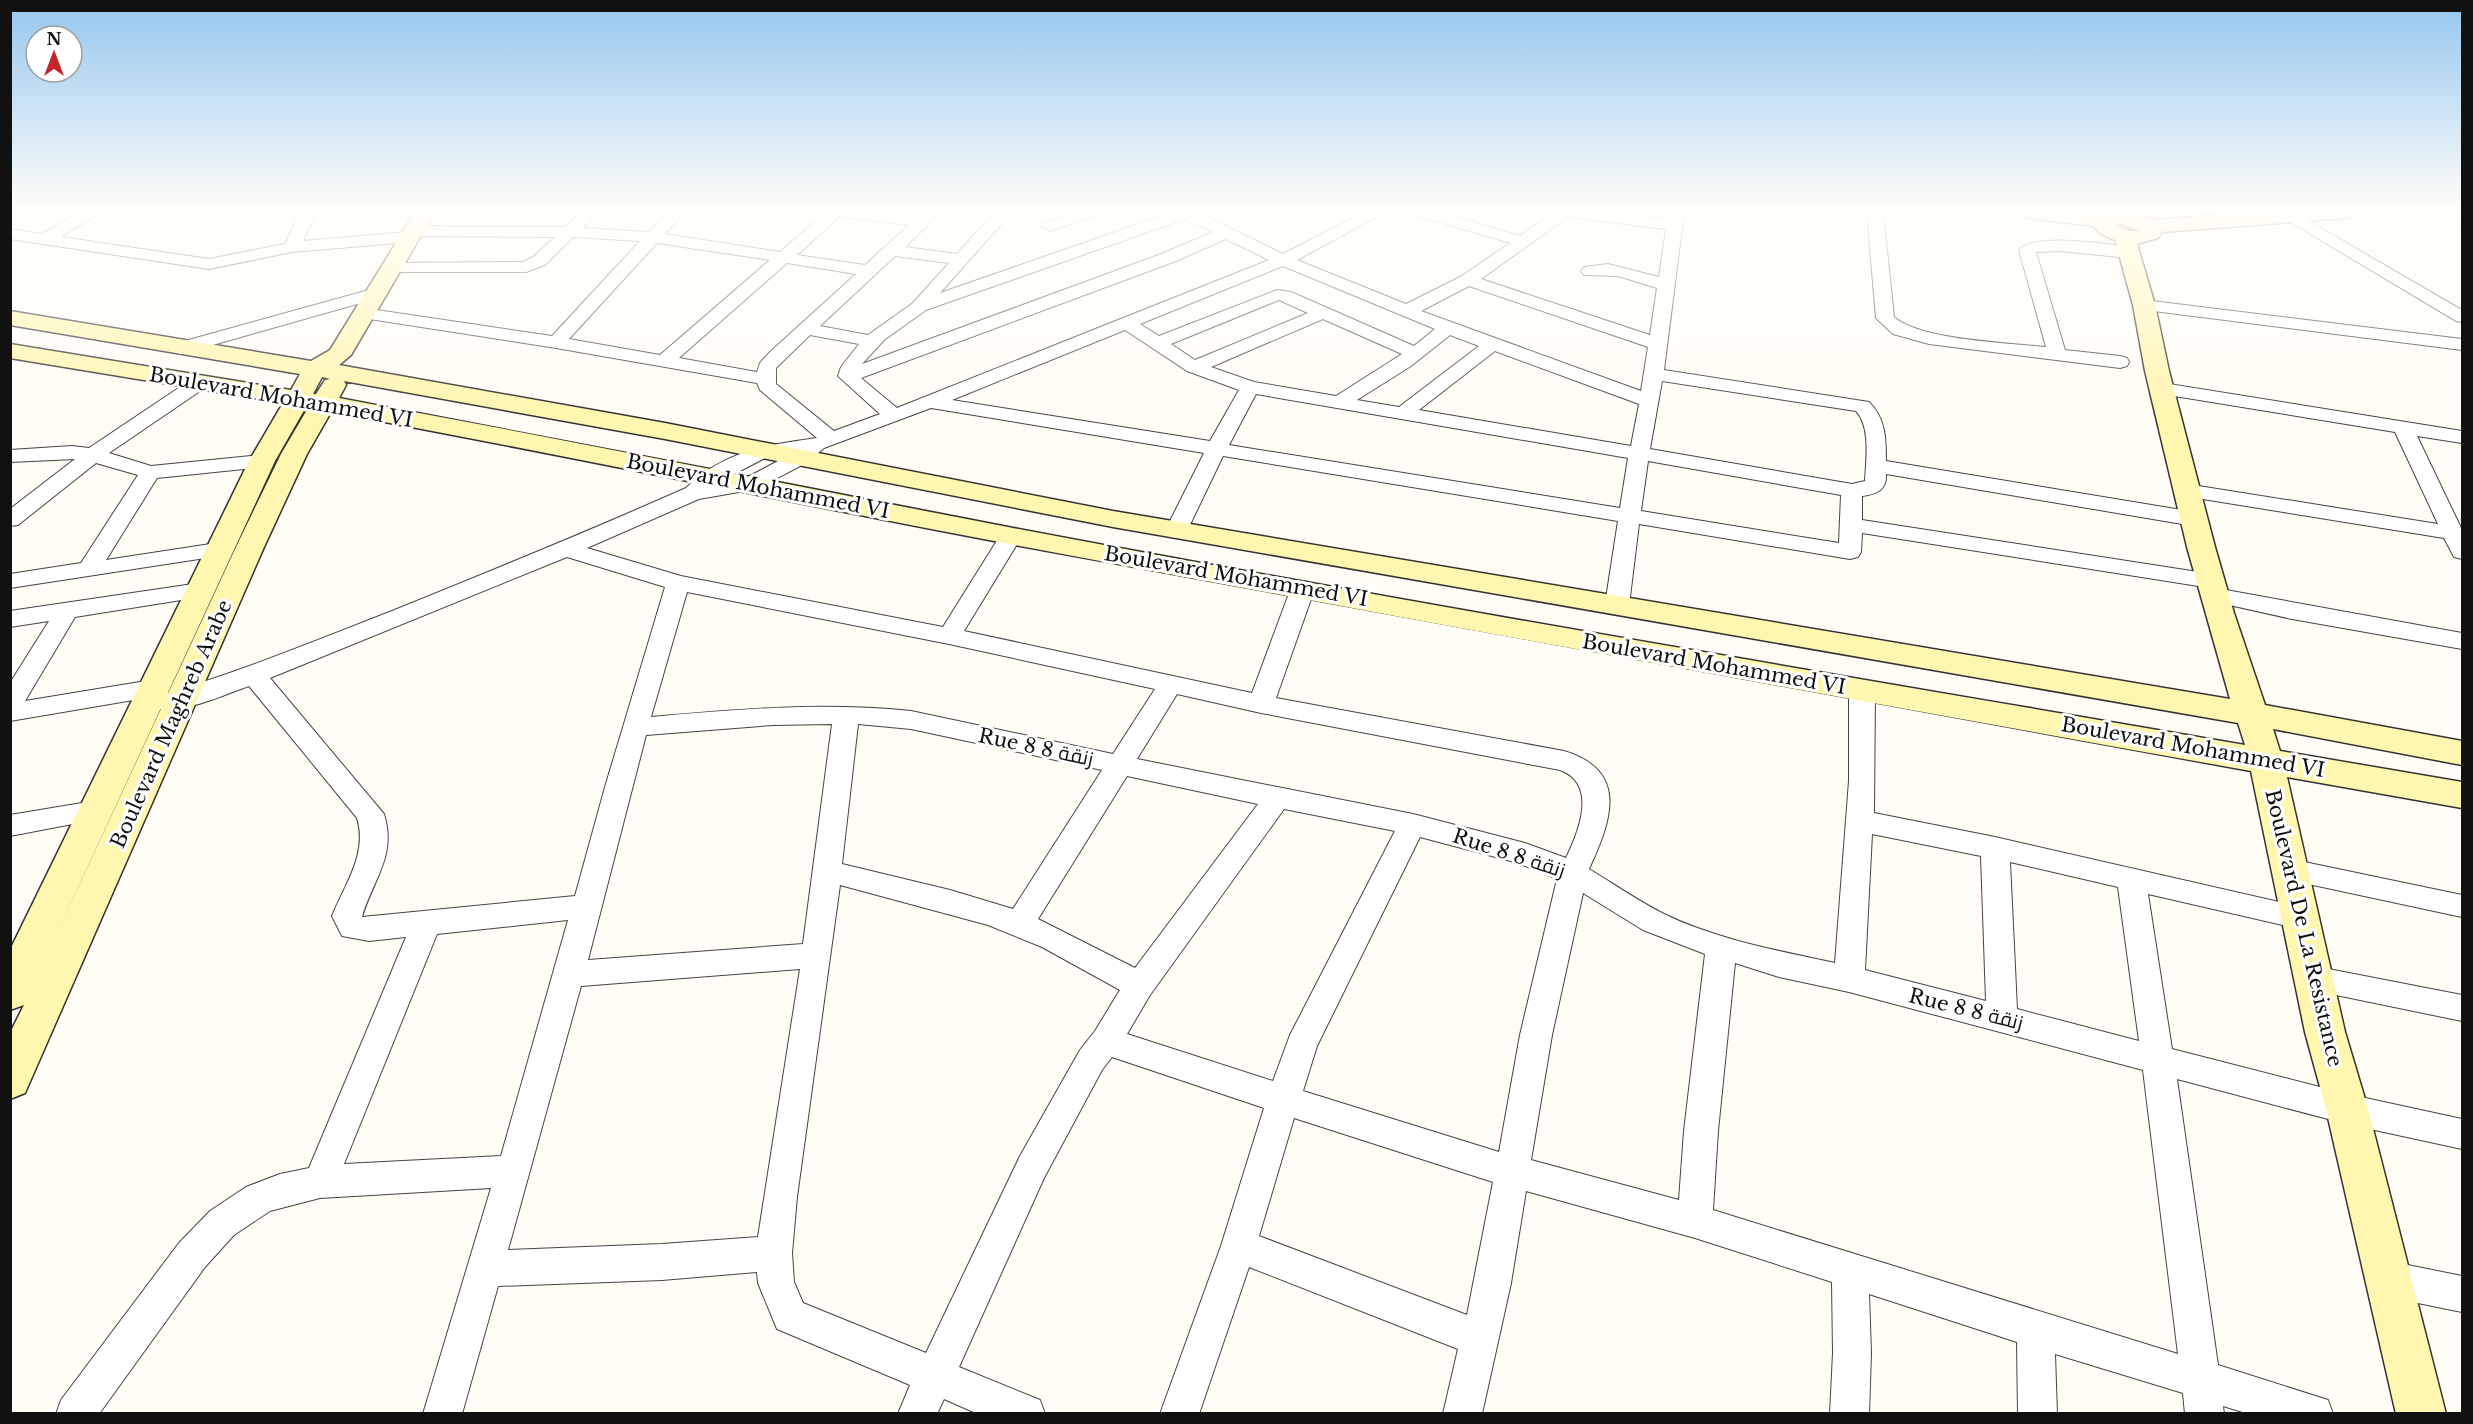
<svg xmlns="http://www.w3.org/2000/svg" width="2473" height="1424" font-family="'Libre Baskerville',Cairo,serif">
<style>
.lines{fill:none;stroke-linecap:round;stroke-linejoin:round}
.street-casing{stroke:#444;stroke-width:2}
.secondary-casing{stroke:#333;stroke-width:3}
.street{fill:#fff;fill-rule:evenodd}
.secondary{fill:#fff6b0;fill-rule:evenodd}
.labels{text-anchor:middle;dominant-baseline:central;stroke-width:6;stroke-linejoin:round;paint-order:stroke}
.street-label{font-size:20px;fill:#111;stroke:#fff}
</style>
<rect width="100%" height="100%" fill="#fffdf5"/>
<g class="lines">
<defs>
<g id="street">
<path d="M82,212H102L61,237L209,259L285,244L300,212H316L303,241L407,232L408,228L414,226L565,227L581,212H598L583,228L649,232L667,212H684L665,234L780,252L826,212H882L919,217L923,212H941L905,247L957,254L995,212H1012L940,293L1173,212H1197L1283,254L1365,212H1386L1297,260L1406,304L1462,276L1510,243L1415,215L1413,212H1439L1520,236L1554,212H1608L1667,219L1668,212H1684L1664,370L1869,402C1886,419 1886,439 1886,461L2194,512L2202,514L2205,519L2202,524L2194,526L1886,474C1887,490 1877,494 1862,496V520L2211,574L2219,576L2222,581L2219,586L2211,588L1862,533L1861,552L1858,557L1850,559L1639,524L1629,605L1625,610L1617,612L1609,610L1605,605L1618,521L1223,456L1187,531L1184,536L1176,538L1168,536L1165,531L1204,453L931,408L824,448L806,463L756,489L699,499L587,548L681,576L943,627L1003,531L1011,529L1019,531L1022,536L964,631L1252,693L1291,588L1295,583L1303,581L1311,583L1315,588L1276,698L1564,751C1630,771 1611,821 1589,869C1614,884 1638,901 1664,914C1715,939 1779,951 1835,963L1849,781V691L1853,685L1862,682L1871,685L1875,691L1874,813L1995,837L2310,909L2315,917L2310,925L2300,929L2148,894L2172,1049L2347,1094L2462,1119V1149L2347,1124L2177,1079L2218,1365L2328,1400L2333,1414H2249L2223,1406L2224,1414H2185L2183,1393L2055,1354L2057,1414H2018L2017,1342L1869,1294L1871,1353L1869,1414H1830L1833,1353L1832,1282L1695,1238L1526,1191L1511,1283L1482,1414H1443L1458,1349L1249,1267L1199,1414H1160L1221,1246L1264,1108L1112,1057L1102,1070L1044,1178L959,1367L1040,1400L1045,1414H978L944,1399L937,1414H898L910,1385L777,1329L758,1283L757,1272L662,1280L498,1286L462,1414H423L491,1188L320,1198L270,1211L234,1235L205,1267L99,1414H56L61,1400L179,1243L210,1211L246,1187L280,1174L309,1168L406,937L369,941L342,936L332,916C345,884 368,853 357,818L249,686C225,694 182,715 157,708L153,702L157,696L10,721V683L49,621L10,627V611L200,583L208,585L212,590L208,595L200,597L75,617L25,701L152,680L161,683L165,689L161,695C240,672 315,641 392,611C491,571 589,531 686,488C724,451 767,445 817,438L760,390L757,383L556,348L363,318L357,317L354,313L357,309L363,308L552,336L640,241L573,237L545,265L526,272H391L385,271L383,267L385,263L523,262L533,257L555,237L417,236L416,240L410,242L292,252L209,269L10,239V229L41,234ZM840,216L842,217L909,225L865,265L797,255ZM1568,217L1666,229L1659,277L1608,264L1584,267L1581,271L1584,275L1618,276L1657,288L1650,335L1481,279ZM1185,219L1213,232L1164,253L862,364L884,340L926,310ZM1226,239L1269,260L897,408L861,378L1176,261ZM657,243L770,260L660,355L569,339ZM895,256L949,263L913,303L868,335L820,326ZM787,263L856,274L770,352L760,363L757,372L679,358ZM1283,266L1435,329L1414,346L1291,292L1277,290L1159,336L1140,324ZM1469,286L1648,347L1641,391L1421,311ZM1279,300L1308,313L1195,360L1171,344ZM1323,319L1402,354L1336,396L1254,382L1211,367ZM1125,330L1187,371L1239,390L1210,441L952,400ZM810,335L859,344L841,367L838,376L880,414L834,431L776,384V368ZM1450,335L1479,346L1399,407L1357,400L1411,366ZM1495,351L1639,404L1631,446L1419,410ZM1662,381L1856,411C1871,427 1866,460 1865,481L1852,484L1650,449ZM1256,394L1628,458L1620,508L1229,445ZM793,453L744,479L715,484L767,457ZM1648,461L1841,495L1839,543L1641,511ZM567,557L665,587L605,787L575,896L362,917C373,879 397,856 384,814L270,678ZM687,592L949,644L1155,689L1113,754L911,711C823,702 739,709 651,717ZM1177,694L1261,713L1560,770C1598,784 1579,831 1566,858L1525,843L1413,814L1137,759ZM832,724L803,944L588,960L646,735L773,725ZM858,724L911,729L1102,770L1013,909L950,890L842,864ZM1127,776L1258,804L1135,968L1038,919ZM1284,809L1395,831L1290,1035L1273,1081L1127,1034L1150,995ZM1872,834L1981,856L1986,1001L1865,970ZM1420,837L1518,863L1557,879L1520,1035L1499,1152L1303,1091L1317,1046ZM2010,862L2118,887L2139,1041L2017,1009ZM840,885L988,925L1042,947L1120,990L1095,1031L1080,1050L1020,1156L926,1353L803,1303L794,1282L792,1253L797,1197ZM1583,893L1643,930L1705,954L1684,1131L1679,1200L1531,1160L1552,1035ZM568,920L501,1156L344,1164L437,934ZM1735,963L1779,977L1849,992L2143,1070L2178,1354L1713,1210L1718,1131ZM800,969L758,1237L662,1244L508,1250L581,986ZM1294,1118L1493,1182L1467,1315L1259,1236Z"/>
<polygon points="1076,212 1100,212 1098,215 1050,231 1042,226 1044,223"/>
<path d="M1867,212H1883L1894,317C1920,340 2008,343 2046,347L2019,250C2033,232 2114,244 2135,249L2137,253L2129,258L2060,251L2036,252L2065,350L2120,356L2127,358L2129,362L2127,366L2120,368L1929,344L1893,334L1876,318Z"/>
<polygon points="2293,212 2462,310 2462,322 2456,321 2287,220 2285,217"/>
<polygon points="2439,212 2462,214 2462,225"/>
<polygon points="376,288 382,289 385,293 382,297 181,354 174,352 172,348 174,344"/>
<polygon points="2144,300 2462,339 2462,350 2138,309 2135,305 2138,301"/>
<polygon points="199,377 206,379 209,383 206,387 109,453 151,466 262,455 269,457 272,461 269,465 262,467 157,478 106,560 217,543 225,545 228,550 225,555 10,588 10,574 81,563 138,475 96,463 18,525 10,526 10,509 75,459 10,462 10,450 72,446 89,448 192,379"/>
<polygon points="2163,383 2462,431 2462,443 2417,436 2462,530 2462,559 2454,557 2444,538 2178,495 2175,490 2178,485 2186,484 2438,524 2395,432 2156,393 2153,389 2156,385"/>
<polygon points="2215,588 2462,633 2462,649 2292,619 2207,600 2203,595 2207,590"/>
<polygon points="94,801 104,804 108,811 104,818 10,836 10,815"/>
<polygon points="2290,859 2462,895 2462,917 2280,878 2276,870 2280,862"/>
<polygon points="2313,966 2462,995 2462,1021 2302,988 2298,979 2302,970"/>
<polygon points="2388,1261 2462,1276 2462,1312 2388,1297 2375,1292 2370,1279 2375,1266"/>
</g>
<path id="secondary" d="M415,212H435L351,355L339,365L665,423L1113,511L2230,699L2187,547L2145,371L2133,305L2115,240L2101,234L2093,226L2030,218L2023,216L2020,212H2082L2103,215L2123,212L2153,220L2262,212H2356L2353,216L2346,218L2162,232L2158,238L2137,244L2155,305L2169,371L2215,547L2234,613L2265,705L2462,741V765L2273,729L2280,751L2462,782V808L2287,777L2345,1032L2368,1109L2446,1414H2396L2326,1109L2305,1032L2251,771C1839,697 1427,623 1015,545C787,502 560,454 331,412L307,454L264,547L25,1093L10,1099V1033L24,1005L10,1010V950L249,461L283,403L10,358V344L291,390L300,374L10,325V311L311,361L330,350ZM2121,224L2140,231H2128L2115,225ZM322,377L330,379L325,380L316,394H313ZM344,381L665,439L1113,527L2238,723L2245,745C1832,674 1419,605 1008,527C785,484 562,439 339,398L346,385ZM306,407L308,408L281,454L236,547L57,933L275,461Z"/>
</defs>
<use href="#street" class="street-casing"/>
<use href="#secondary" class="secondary-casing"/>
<use href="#street" class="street"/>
<use href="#secondary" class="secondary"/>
</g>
<linearGradient id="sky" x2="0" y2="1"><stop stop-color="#95c6ee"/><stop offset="0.51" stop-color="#fffefa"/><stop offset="1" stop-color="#fffefa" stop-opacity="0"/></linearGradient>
<rect width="2473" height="412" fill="url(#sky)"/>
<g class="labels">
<g class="street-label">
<text transform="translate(281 397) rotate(10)">Boulevard Mohammed VI</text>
<text transform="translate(758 486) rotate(11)">Boulevard Mohammed VI</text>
<text transform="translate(1236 576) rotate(10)">Boulevard Mohammed VI</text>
<text transform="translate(1714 664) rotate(10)">Boulevard Mohammed VI</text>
<text transform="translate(171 724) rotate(-66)">Boulevard Maghreb Arabe</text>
<text transform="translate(1036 747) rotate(12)">Rue 8 8 زنقة</text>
<text transform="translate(2193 747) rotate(10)">Boulevard Mohammed VI</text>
<text transform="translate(1509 853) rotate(18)">Rue 8 8 زنقة</text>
<text transform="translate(2304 928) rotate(77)">Boulevard De La Resistance</text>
<text transform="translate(1966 1009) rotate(14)">Rue 8 8 زنقة</text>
</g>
</g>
<rect width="2473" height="1424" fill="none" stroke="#111111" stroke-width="24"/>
<g transform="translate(54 54)"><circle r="28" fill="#ffffff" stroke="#a0a0a0" stroke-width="1.5"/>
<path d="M0-4.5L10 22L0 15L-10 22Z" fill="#c4262e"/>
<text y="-9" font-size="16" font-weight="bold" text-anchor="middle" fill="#111111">N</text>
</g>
</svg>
